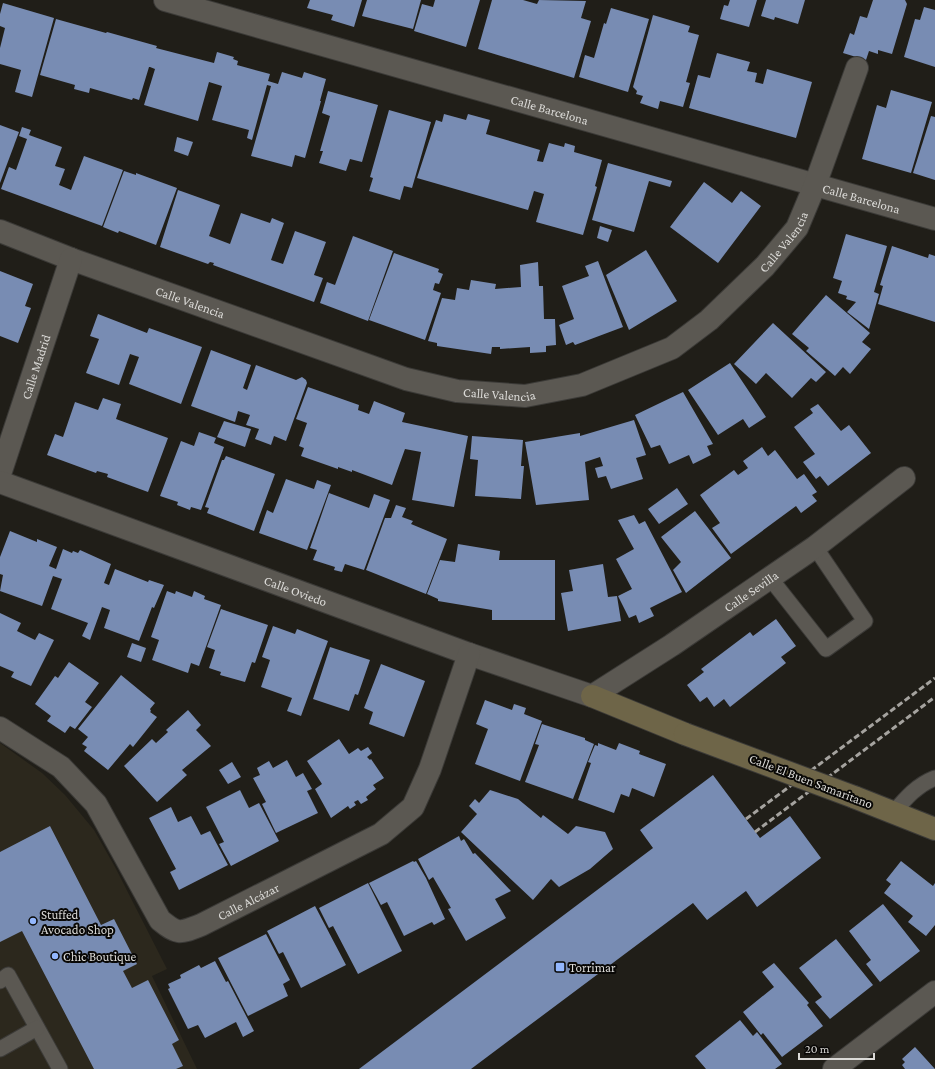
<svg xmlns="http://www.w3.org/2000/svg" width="935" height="1069" font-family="'Crimson Pro',serif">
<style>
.built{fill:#2c281d}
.building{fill:#788cb3}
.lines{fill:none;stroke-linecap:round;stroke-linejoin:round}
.lane-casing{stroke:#3b3a37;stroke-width:17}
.street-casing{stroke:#3b3a37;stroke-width:24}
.secondary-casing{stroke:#3b3a37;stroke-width:24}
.lane{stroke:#5b5852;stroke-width:15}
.street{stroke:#5b5852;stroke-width:22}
.secondary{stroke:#6e6548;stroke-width:22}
.rail{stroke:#a5a39f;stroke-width:3;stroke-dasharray:6 3;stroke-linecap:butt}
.secondary-bridge-casing{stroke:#3b3a37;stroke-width:24;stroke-linecap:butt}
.secondary-bridge{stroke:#6e6548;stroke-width:22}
.poi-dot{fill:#93b7fd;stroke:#090806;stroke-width:1.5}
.labels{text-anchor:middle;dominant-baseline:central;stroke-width:4;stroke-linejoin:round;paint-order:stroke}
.street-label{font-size:13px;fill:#dbdad7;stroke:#090806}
.poi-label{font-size:13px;fill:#dbdad7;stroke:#090806;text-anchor:start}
</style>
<rect width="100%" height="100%" fill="#201e18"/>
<polygon class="built" points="0,743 42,773 65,795 94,830 115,867 167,969 152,976 197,1069 0,1069"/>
<g class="building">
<polygon points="310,0 362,0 354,27 331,20 333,15 307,8"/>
<polygon points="367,0 421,0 413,29 362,16"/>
<polygon points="435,0 480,0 466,47 414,31 422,4 433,7"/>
<polygon points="492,0 523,0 537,4 539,0 586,1 581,18 591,21 574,78 478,49"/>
<polygon points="730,0 757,0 749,27 720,19 724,5 728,6"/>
<polygon points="766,0 805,0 798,24 775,17 774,20 761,16"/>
<polygon points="873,0 905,0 907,4 892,54 878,50 878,54 869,51 866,60 843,53 850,33 854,35 860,16 867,18"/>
<polygon points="3,3 54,18 32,97 15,92 21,70 0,64 0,48 5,28 0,26 0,14"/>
<polygon points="924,7 935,10 935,67 904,57 915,19 920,20"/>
<polygon points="611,8 649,19 628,92 579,77 585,55 594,58 604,23 606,24"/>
<polygon points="653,15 690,26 688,32 699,35 686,82 690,83 683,107 660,101 658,109 640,103 643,96 636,94 637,91 633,87"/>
<polygon points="56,19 106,33 107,32 157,46 156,48 214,63 217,52 234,57 233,59 238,61 237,65 270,74 268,81 278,84 282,72 302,78 304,72 326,79 320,101 321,101 305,158 295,155 292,167 251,156 271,86 267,85 252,140 247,138 249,130 212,120 222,86 209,82 198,121 144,105 155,69 150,67 149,67 139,100 133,98 132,100 90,88 89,93 74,89 75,85 40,75"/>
<polygon points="717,53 750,62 747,71 757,73 755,82 763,84 767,69 812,82 796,138 689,108 698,75 710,78"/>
<polygon points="891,90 932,102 911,173 862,159 877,105 886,108"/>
<polygon points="328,91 378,105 362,162 350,159 346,171 319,163 323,151 320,151 330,116 322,113"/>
<polygon points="389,110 431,122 412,188 404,186 400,200 369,191 373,178 370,177"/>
<polygon points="444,114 466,120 468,114 490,120 486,134 540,150 537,161 543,162 549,143 564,147 565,143 575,146 574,152 602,160 595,186 597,187 583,235 536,222 544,194 534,191 528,210 417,178 436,120 442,122"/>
<polygon points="931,116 935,117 935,180 913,173"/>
<polygon points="0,125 19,132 0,183"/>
<polygon points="22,127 31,130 29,135 62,147 55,166 65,169 59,185 71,190 84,156 123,170 102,226 1,189 9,167 16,170 27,139 19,136"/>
<polygon points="177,137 193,142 188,156 174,151"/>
<polygon points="608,163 672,181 670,187 649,181 634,232 592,220"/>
<polygon points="124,171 136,175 136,173 177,188 156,245 119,231 118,233 103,227"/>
<polygon points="704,182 732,203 741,191 761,206 718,263 670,227"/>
<polygon points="178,190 220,205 209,236 230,244 241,213 270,223 272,218 284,223 271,260 283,264 295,231 326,242 314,275 323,278 314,302 213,265 214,263 210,262 208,264 160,247"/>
<polygon points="600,226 612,230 608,242 597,238"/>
<polygon points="846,234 887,246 874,292 879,294 869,329 847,312 856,302 846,299 847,296 838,293 842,281 833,278"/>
<polygon points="353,236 393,251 368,321 320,303 327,282 335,285"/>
<polygon points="892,246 928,258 929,254 935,256 935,322 878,304 883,286 880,285"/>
<polygon points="646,250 677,301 629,330 606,275"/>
<polygon points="394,253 439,269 438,272 443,274 439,284 435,283 433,290 441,293 425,340 369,320"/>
<polygon points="598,261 623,327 575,345 573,342 566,345 559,325 574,319 562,286 589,276 585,266"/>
<polygon points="538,262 539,286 543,286 544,319 555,319 556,345 546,346 546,352 530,353 530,347 500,349 500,347 492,347 491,354 437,346 437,343 428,341 442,298 455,300 457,288 469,290 471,280 496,284 495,289 521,287 520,265"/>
<polygon points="0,271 33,284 25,306 31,308 18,343 0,336"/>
<polygon points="826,295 870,333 862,342 871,349 850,374 843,367 835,376 806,351 809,348 792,334"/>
<polygon points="98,314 147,333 149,328 202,347 181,404 129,384 139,357 130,354 119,385 86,373 99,339 90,336"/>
<polygon points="773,323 826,372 816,382 811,378 792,398 766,373 756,384 734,364"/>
<polygon points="211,350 251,365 243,388 247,390 256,365 296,380 302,377 306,380 307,383 286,441 274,436 271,445 255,439 259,429 246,425 250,415 238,411 235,422 191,406"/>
<polygon points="730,363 766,417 749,428 743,419 718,435 688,390"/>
<polygon points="308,387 359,405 358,410 369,414 374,401 405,413 402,422 468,436 454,507 412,500 421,452 405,449 392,485 352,470 352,472 338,467 338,469 301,456 304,448 299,446 307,423 296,419"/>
<polygon points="683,392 713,444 707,446 711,455 693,464 689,455 669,464 660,445 651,448 635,415"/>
<polygon points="103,398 121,404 116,419 168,438 148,492 107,477 108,474 97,471 96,473 47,455 55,434 63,437 75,402 98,410"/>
<polygon points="818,404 841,431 849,425 871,453 828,486 820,476 816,479 803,462 815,454 794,427 813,413 810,409"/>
<polygon points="634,420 646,455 636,458 643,479 611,489 606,476 598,478 595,468 603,466 600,457 585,462 589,500 536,505 525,442 580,433 580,436"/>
<polygon points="224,421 251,429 245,447 217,437"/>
<polygon points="199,432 216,438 214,443 224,447 201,510 191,507 190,510 177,505 178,502 160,496 181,441 194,446"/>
<polygon points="472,436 523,440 521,466 524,466 521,499 475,496 478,460 470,459"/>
<polygon points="762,447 768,456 775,450 797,479 804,474 817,492 812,495 817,501 801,513 796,506 731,554 712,528 720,523 700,495 734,470 738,475 748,468 743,461"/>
<polygon points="226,456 275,474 254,531 207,513 209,508 205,507 222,460 224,460"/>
<polygon points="286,479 314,489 317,480 331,485 307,550 259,533 267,510 273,513"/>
<polygon points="677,488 688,504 659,524 648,509"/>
<polygon points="329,493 369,508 374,494 390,500 364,570 345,564 342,572 334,570 335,567 313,560 317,550 310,548"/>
<polygon points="396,505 406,508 402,517 413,521 411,524 447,539 426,594 366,570 385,518 391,518"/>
<polygon points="695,511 731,558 686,593 673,570 681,562 661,537"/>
<polygon points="634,515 639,524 645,521 682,592 650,608 654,616 639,623 636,615 629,618 618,596 632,589 616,559 634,549 618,520"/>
<polygon points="10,531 37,542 37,539 57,547 49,566 56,569 63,549 72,553 73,551 78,553 80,550 111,564 104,583 109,585 115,569 148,582 149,580 164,585 154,608 152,607 139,641 104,628 110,610 102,607 90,640 82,636 88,623 51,609 62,579 53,576 42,606 0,591 3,575 0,574 0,557"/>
<polygon points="458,544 500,551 499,560 555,560 555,620 492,620 492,610 438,601 438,599 427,594 440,560 455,562"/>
<polygon points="603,564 608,597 617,596 621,621 568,631 561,593 573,591 569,570"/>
<polygon points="167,591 175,594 176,591 192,597 194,591 205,596 204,599 221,605 199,666 191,663 188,673 152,660 159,640 151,637"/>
<polygon points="221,609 268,625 255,663 252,662 245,682 220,675 221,672 209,668 215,650 207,647"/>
<polygon points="0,613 21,623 17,631 35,640 39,633 54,640 31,686 11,677 14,672 0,666"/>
<polygon points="776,619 796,646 781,657 786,663 730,707 724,699 714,707 707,697 700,702 687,685 704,672 701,669 750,632 753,636"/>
<polygon points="273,626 295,634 297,629 328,641 301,716 287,711 292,698 261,687 270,660 262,657"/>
<polygon points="132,643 146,648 141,662 127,657"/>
<polygon points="330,647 370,660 358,695 355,694 349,711 313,699"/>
<polygon points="69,662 99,683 85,702 92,707 75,729 70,726 65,733 47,721 51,716 35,704 55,676 58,678"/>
<polygon points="381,664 425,681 404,737 369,724 373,712 364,708"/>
<polygon points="121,675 155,703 150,709 151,711 150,712 157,717 133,747 130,744 108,770 84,751 87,747 82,744 88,737 78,729"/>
<polygon points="485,700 512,710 514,704 526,708 524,714 542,721 520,781 475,764 488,729 476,724"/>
<polygon points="188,710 201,725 196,730 211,746 182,770 187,775 157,802 124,766 152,739 156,743 168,732 166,730"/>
<polygon points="542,724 585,738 585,740 594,744 573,799 525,782 539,745 535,744"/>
<polygon points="339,739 349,754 358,748 361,751 368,747 372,753 367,757 370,760 371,759 384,778 373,785 376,789 366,797 368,800 361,804 358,800 354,802 356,805 350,809 348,806 331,818 315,789 322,784 307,761"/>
<polygon points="598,743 616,750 619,743 640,751 639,754 666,764 654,797 632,788 629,797 621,794 614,813 578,800 591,763 588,762 595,745 598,746"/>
<polygon points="287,760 296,777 303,773 312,789 307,791 318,813 276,833 262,804 266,802 253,778 260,775 257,768 269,761 273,768"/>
<polygon points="232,762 241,777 228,784 219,770"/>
<polygon points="713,775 760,838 790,816 821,858 757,907 746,891 707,920 693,903 471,1069 359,1069 653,848 640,830"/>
<polygon points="240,790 249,808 259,803 279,841 231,866 219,844 224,842 206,807"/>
<polygon points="490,790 518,799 541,818 543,815 568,834 576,826 605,832 613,849 590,869 559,887 551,879 533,900 461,832 477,814 469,806 475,799 479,803"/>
<polygon points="171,807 178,822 191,816 201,835 210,831 228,865 179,890 170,872 176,869 149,818"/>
<polygon points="50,826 101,925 114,919 137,964 123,971 132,988 148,980 179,1040 172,1044 183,1066 176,1069 94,1069 22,931 0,942 0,852"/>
<polygon points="459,836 461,841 464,839 473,854 475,853 511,891 495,899 506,918 466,941 448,909 451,908 433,877 429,880 418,859"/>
<polygon points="413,861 414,862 416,861 426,878 445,919 434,925 432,922 404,936 387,902 381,905 369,883"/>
<polygon points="901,861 933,886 935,883 935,925 926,936 908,922 913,916 884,893 891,884 886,880"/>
<polygon points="368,883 402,951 358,974 333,926 329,928 319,908"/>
<polygon points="883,904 920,951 880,982 866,964 871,960 849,931"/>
<polygon points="315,906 346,965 301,988 283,952 279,954 267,931"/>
<polygon points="266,934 290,980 283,984 288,996 248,1016 218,958"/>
<polygon points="836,939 873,985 830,1019 815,1002 822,997 799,968"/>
<polygon points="215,961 226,982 228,981 254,1031 243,1037 236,1022 205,1038 198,1025 188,1029 168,989 170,988 168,984 181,978 180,975 199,965 201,968"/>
<polygon points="774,963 809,1003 807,1005 823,1026 782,1057 763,1033 761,1035 743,1012 774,987 762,972"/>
<polygon points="740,1020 753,1036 757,1032 782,1064 775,1069 706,1069 695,1056"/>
<polygon points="915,1047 935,1069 905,1069 902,1065 905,1062 902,1059"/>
</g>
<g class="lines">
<defs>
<g id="lane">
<polyline points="770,578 826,649 865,621 815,547"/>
<path d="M894,812C906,798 917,785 935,778"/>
<polyline points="0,981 8,975 60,1069"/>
<polyline points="0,1049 37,1028"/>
</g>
<g id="street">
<path id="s1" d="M165,0L935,219"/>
<path id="s2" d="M0,231L71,259L406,379L457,391L525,396L582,385L672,348L709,320L765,266L797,228L815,185L857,68"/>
<path id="s3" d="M0,474L71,259"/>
<path id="s4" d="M0,482L469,654L592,696L672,645L815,547L904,478"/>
<path id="s5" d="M0,728L61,767L96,804L160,920C178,935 180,933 201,925L381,834L413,807L430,769L469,654"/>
<polyline points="834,1069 935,992"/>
</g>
<g id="secondary">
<polyline points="592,696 685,734"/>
<polyline points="854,797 935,829"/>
</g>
</defs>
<use href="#lane" class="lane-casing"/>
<use href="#street" class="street-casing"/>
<use href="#secondary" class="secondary-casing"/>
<use href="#lane" class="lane"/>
<use href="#street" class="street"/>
<use href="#secondary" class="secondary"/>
<g class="rail">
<polyline points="746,819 935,678"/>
<polyline points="755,832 935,697"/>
</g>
<defs>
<polyline id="secondary-bridge" points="685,734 854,797"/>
</defs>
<use href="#secondary-bridge" class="secondary-bridge-casing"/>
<use href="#secondary-bridge" class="secondary-bridge"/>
</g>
<g class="poi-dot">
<circle cx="33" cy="921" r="4"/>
<circle cx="55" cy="956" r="4"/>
<rect x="555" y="962" width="10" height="10" rx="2"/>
</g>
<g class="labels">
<g class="street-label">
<text stroke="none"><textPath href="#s1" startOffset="400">Calle Barcelona</textPath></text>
<text stroke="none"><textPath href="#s1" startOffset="724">Calle Barcelona</textPath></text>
<text stroke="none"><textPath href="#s2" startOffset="863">Calle Valencia</textPath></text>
<text stroke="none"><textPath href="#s2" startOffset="203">Calle Valencia</textPath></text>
<text stroke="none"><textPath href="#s3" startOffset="113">Calle Madrid</textPath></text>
<text stroke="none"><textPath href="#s2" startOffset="527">Calle Valencia</textPath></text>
<text stroke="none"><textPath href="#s4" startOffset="315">Calle Oviedo</textPath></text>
<text stroke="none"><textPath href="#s4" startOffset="820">Calle Sevilla</textPath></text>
<text transform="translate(811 781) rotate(21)">Calle El Buen Samaritano</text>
<text stroke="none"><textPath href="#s5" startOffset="354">Calle Alcázar</textPath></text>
</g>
<g class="poi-label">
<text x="41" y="914">Stuffed<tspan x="41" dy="15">Avocado Shop</tspan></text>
<text x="63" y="956">Chic Boutique</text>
<text x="569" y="967">Torrimar</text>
</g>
</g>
<path d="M799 1053v6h75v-6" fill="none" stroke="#dbdad7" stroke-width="2"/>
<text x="805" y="1053" font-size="12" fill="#dbdad7" stroke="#090806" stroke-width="3" paint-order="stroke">20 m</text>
</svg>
